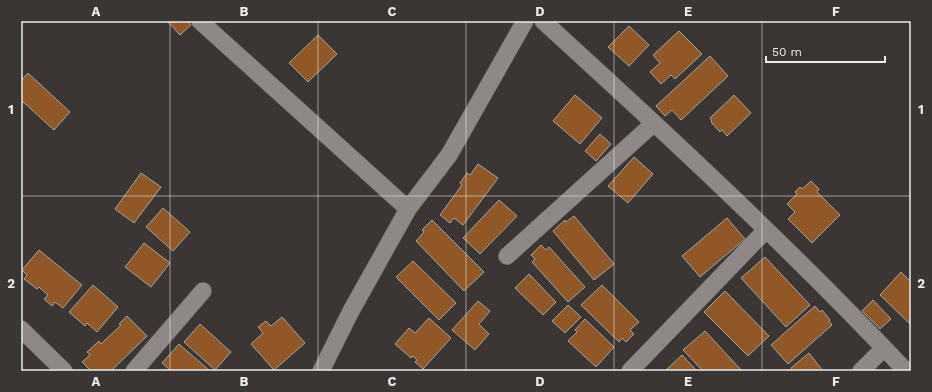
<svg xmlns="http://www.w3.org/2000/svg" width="932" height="392" font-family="'Work Sans',sans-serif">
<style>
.building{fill:#8f5826;stroke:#a8a4a2}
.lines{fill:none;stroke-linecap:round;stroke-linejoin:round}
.minor-casing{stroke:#565352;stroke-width:18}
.minor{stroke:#8c8986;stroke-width:17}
.grid{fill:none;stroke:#edebea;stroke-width:1;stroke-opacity:0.55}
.neatline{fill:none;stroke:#edebea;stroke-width:1.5}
.grid-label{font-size:13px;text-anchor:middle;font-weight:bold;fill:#edebea}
</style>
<rect width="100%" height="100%" fill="#393634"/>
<g class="building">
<polygon points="169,21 187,21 191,25 180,35 168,22"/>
<polygon points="629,26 649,45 629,66 608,47"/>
<polygon points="679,31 702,54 675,79 671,75 661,84 650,72 660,63 653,55"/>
<polygon points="318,35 337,54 308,82 289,63"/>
<polygon points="710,56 728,76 681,120 672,110 665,116 656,106"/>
<polygon points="28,73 70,112 54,130 21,100 21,81"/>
<polygon points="575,95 602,118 580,144 553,121"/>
<polygon points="734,95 751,113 727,136 722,130 720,132 711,122 712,121 710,118"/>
<polygon points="600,134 611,144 596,161 585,151"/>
<polygon points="634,157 653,174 628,203 608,186"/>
<polygon points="478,164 498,178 463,225 454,218 450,223 440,215 462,185 460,183 467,173 470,175"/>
<polygon points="141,173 161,187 134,223 115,209"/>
<polygon points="811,181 819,189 817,192 840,215 812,243 788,219 795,212 787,204 797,194 795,192 800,187 802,189"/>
<polygon points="499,200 517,216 480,254 463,238"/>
<polygon points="163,208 190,232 173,251 146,227"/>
<polygon points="574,216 614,264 594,280 553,231 565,220 566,222"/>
<polygon points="727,218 745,239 700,277 682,256"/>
<polygon points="432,220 484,272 464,291 416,241 424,232 422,230"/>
<polygon points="144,243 170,263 151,287 125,267"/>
<polygon points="541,245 546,250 549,247 585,287 568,302 532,262 535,259 531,255"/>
<polygon points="39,250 82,285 63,308 55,302 52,306 44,299 48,295 39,287 37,289 24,279 27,275 22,270"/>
<polygon points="765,257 810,305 786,327 741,278"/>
<polygon points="413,261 456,303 439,320 396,277"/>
<polygon points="901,272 910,281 911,281 910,324 880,295"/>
<polygon points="529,274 556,302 543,315 515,288"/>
<polygon points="93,285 118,307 97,332 87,323 85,326 69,312"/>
<polygon points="602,285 639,322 630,330 634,334 626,342 622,338 619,342 581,305"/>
<polygon points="725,291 769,336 748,356 704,312"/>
<polygon points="873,300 891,319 880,329 862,311"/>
<polygon points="478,301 490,311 479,324 489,334 475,350 452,330"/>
<polygon points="568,305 581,317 565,333 552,321"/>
<polygon points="815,306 820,312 822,310 830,320 829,321 832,325 788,364 771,345"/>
<polygon points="127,316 147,336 111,371 96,371 95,370 91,371 82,362 90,355 87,352 99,341 101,344 121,325 119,324"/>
<polygon points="282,317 305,343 274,370 251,344 263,333 258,327 266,321 271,326"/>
<polygon points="429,318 451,338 423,369 415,362 417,360 413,356 411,358 395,344 409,328 415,333"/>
<polygon points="585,319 614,347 596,367 568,341 577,332 575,330"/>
<polygon points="200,324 231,352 215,370 184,342"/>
<polygon points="705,331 742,371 703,371 683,350"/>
<polygon points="179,344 210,371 171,371 162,363"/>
<polygon points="809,353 823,371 793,371 791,368"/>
<polygon points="682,355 697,371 665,371"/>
</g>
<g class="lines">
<defs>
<g id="minor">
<polyline points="200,21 408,209"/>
<path d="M543,21C667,134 791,249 906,371"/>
<polyline points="507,256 654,123"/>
<polyline points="21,329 64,371"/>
<polyline points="134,371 203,291"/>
<polyline points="321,371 351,311 408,209 449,155 525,21"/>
<polyline points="630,371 766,230"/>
<polyline points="861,371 884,348"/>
</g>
</defs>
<use href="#minor" class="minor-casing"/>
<use href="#minor" class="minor"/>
</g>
<path class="grid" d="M170,21V371M318,21V371M466,21V371M614,21V371M762,21V371M21,196H911"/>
<rect width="932" height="392" fill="none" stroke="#393634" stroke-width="44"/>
<path d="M766 56v6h119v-6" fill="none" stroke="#edebea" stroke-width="2"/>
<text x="772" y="56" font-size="12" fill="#edebea" stroke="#393634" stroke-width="3" paint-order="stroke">50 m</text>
<rect x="22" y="22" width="888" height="348" class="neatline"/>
<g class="grid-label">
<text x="96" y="16">A</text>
<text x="244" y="16">B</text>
<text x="392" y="16">C</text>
<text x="540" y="16">D</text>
<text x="688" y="16">E</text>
<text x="836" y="16">F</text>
<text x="11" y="114">1</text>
<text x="921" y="114">1</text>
<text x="11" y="288">2</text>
<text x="921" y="288">2</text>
<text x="96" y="386">A</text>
<text x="244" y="386">B</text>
<text x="392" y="386">C</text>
<text x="540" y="386">D</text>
<text x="688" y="386">E</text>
<text x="836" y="386">F</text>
</g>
</svg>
